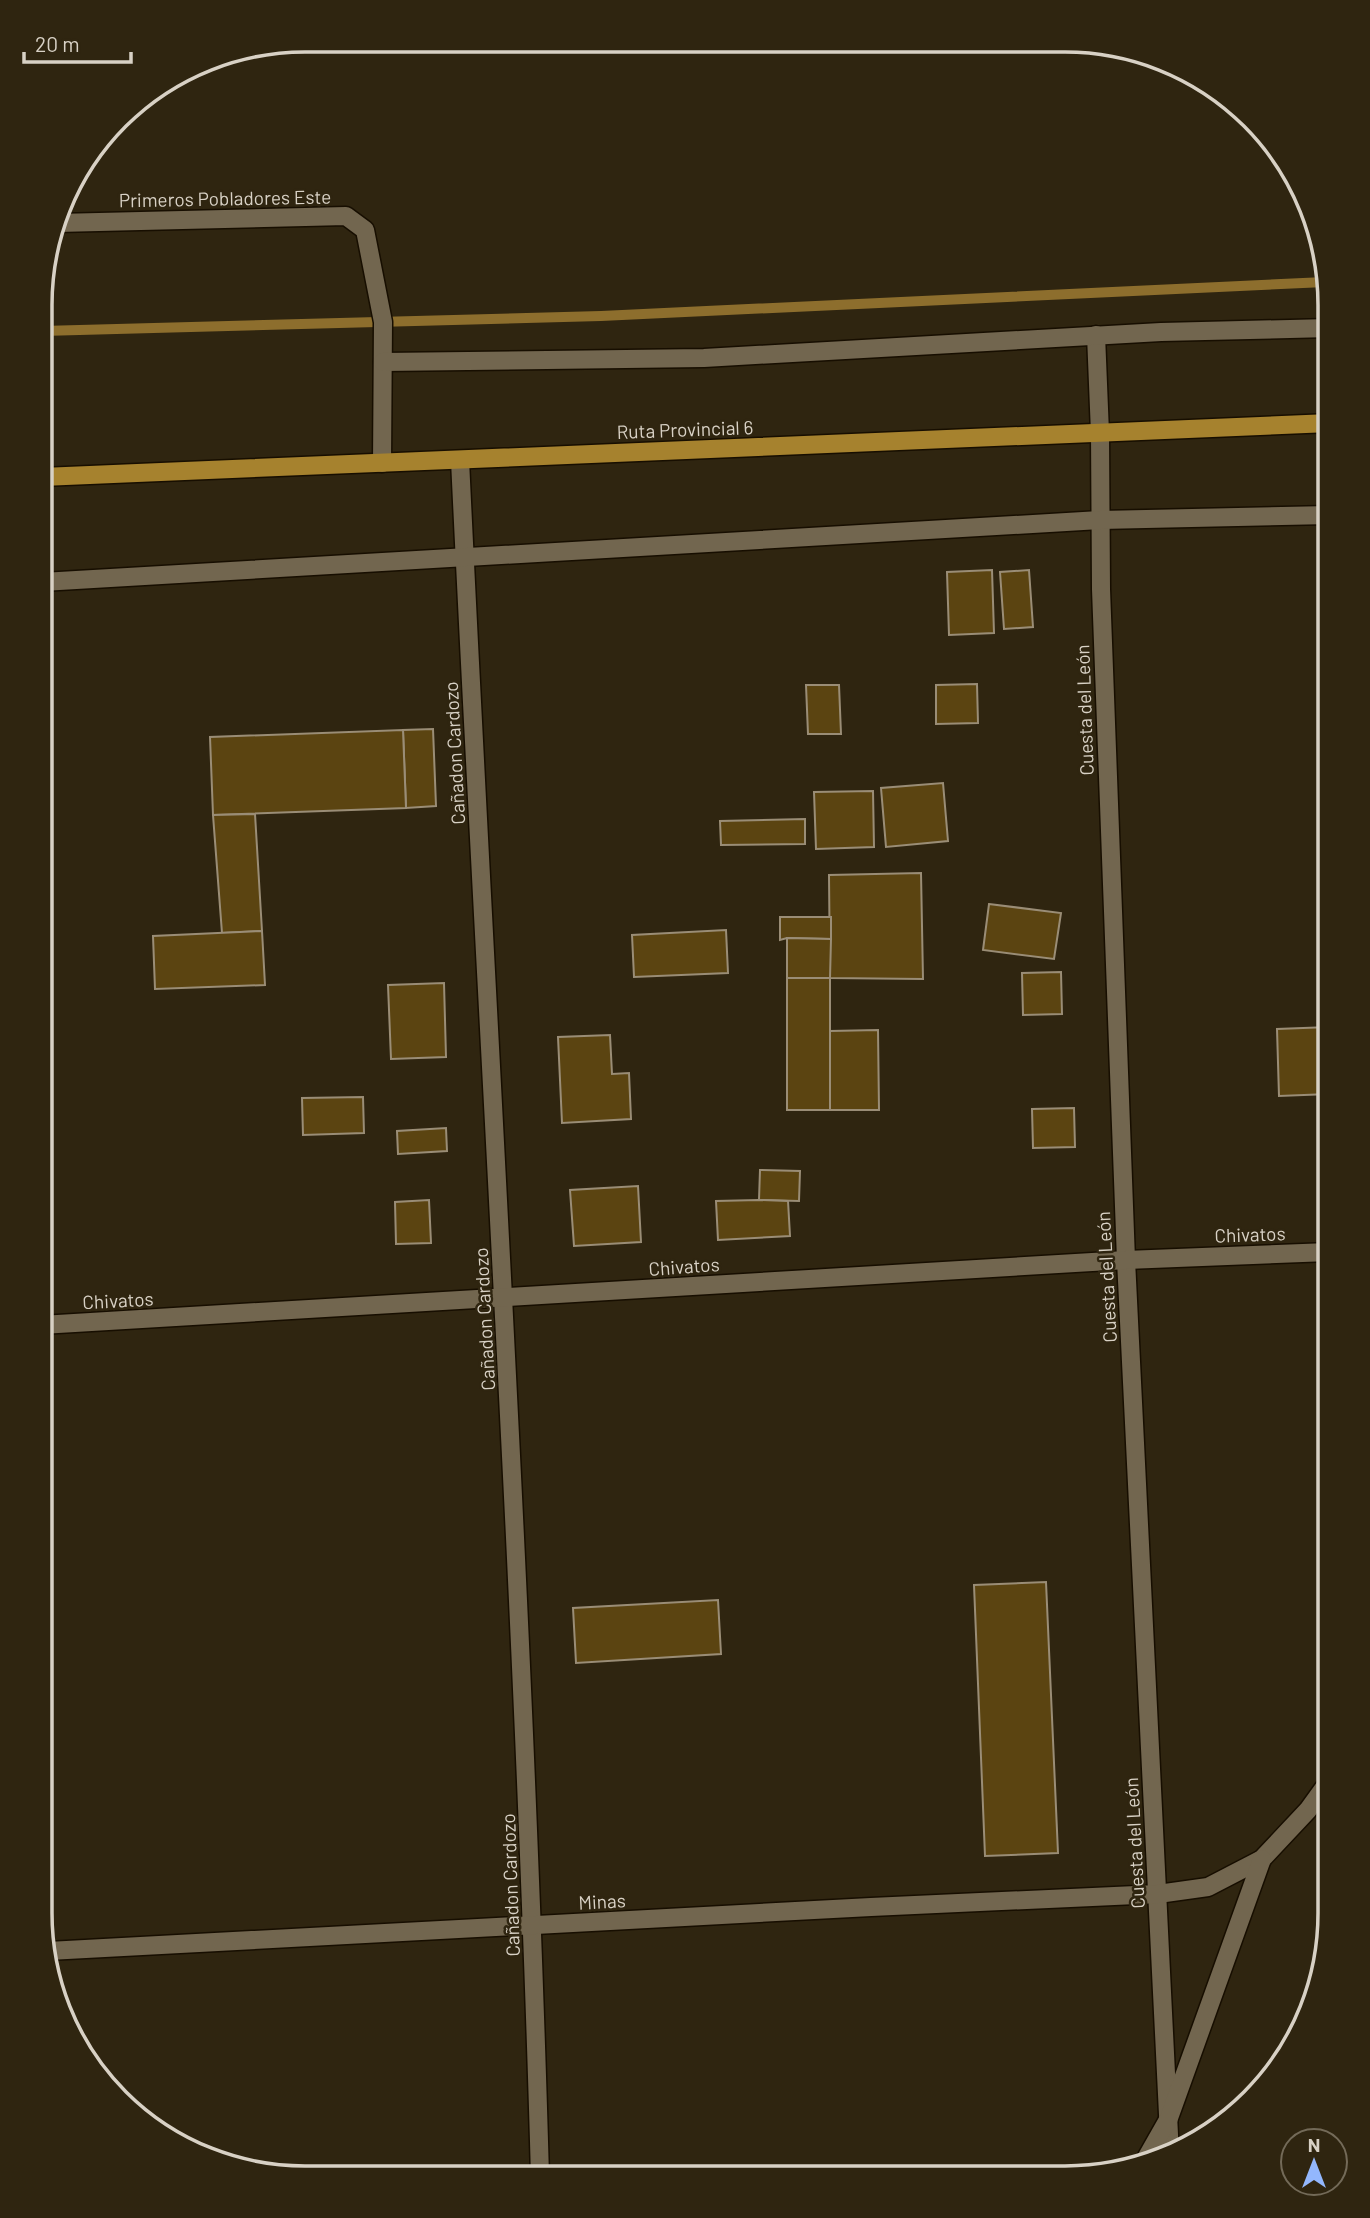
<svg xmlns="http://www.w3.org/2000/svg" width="1370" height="2218" font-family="Barlow,sans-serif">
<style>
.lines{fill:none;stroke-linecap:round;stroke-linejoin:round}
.stream{stroke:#8d6e2d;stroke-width:10}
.building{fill:#5b4411;stroke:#9a8d76;stroke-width:2}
.minor-casing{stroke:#170e00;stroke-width:21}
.major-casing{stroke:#170e00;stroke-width:21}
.minor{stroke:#72664f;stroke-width:18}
.major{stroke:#a6822e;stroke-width:18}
.labels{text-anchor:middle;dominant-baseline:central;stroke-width:5;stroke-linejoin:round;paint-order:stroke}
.street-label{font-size:19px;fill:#d8d1c5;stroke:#2f2510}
.rim{fill:none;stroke:#d8d1c5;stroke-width:3.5}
</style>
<rect width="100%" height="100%" fill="#2f2510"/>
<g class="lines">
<polyline class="stream" points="42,331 601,316 1325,282"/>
</g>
<g class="building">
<polygon points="992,570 994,633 949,635 947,572"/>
<polygon points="1029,570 1033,627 1004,629 1000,572"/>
<polygon points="977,684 978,723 936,724 936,685"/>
<polygon points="806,685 839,685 841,734 808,734"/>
<polygon points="433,729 436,806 406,808 403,730"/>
<polygon points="403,730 406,808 213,815 210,737"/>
<polygon points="943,783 948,841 886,847 881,788"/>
<polygon points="873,791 874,847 816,849 814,792"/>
<polygon points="255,814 262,931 222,933 213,815"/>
<polygon points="805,819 805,844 721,845 720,821"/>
<polygon points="921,873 923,979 830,978 829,875"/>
<polygon points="989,904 1061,913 1054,959 983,950"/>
<polygon points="780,917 831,917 831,939 787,938 780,940"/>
<polygon points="726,930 728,973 634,977 632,935"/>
<polygon points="262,931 265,985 155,989 153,936"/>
<polygon points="787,938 831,939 830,978 787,978"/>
<polygon points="1061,972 1062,1014 1023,1015 1022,973"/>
<rect x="787" y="978" width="43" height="132"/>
<polygon points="444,983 446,1057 391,1059 388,985"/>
<polygon points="1329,1027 1329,1094 1279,1096 1277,1029"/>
<polygon points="878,1030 879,1110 830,1110 830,1031"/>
<polygon points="610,1035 612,1074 629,1073 631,1119 562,1123 558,1037"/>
<polygon points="363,1097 364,1133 303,1135 302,1098"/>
<polygon points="1074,1108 1075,1147 1033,1148 1032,1109"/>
<polygon points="446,1128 447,1151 398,1154 397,1131"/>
<polygon points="760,1170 800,1171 799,1201 759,1200"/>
<polygon points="638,1186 641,1242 574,1246 570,1190"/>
<polygon points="429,1200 431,1243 396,1244 395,1202"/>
<polygon points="759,1200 788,1201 790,1236 718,1240 716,1201"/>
<polygon points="41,1223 44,1282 41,1283"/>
<polygon points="1046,1582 1058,1853 985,1856 974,1585"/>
<polygon points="718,1600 721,1654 576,1663 573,1608"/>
</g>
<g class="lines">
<defs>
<g id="minor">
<polyline points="57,223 346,216 365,230 383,322 382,463"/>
<polyline points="1096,335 1100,433 1101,589 1126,1260 1170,2155"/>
<polyline points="383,362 704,358 1161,332 1330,328"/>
<path d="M460,460C487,1032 524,1604 540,2176"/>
<polyline points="42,582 1100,520 1330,515"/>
<polyline points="41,1325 1126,1260 1329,1252"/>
<polyline points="48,1951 871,1907 1158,1894 1208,1887 1262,1859 1308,1810 1329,1781"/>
<polyline points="1144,2162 1169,2118 1262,1859"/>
</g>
<polyline id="major" points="42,477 1330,423"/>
</defs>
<use href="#minor" class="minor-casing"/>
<use href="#major" class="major-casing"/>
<use href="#minor" class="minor"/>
<use href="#major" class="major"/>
</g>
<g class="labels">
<g class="street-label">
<text transform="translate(225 198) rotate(-1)">Primeros Pobladores Este</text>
<text transform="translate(685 429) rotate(-2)">Ruta Provincial 6</text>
<text transform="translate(1084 710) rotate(-92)">Cuesta del León</text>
<text transform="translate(454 753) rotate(-93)">Cañadon Cardozo</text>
<text transform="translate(1250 1234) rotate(-2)">Chivatos</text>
<text transform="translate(684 1266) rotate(-4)">Chivatos</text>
<text transform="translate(1106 1277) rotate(-93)">Cuesta del León</text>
<text transform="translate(118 1300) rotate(-3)">Chivatos</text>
<text transform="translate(484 1319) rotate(-93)">Cañadon Cardozo</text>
<text transform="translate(1134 1843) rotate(-93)">Cuesta del León</text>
<text transform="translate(510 1885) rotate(-92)">Cañadon Cardozo</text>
<text transform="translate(602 1901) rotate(-3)">Minas</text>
</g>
</g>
<path d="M0 0H1370V2218H0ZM305 52H1065A253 253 0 0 1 1318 305V1913A253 253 0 0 1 1065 2166H305A253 253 0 0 1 52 1913V305A253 253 0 0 1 305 52Z" fill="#2f2510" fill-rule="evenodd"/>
<path class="rim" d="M305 52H1065A253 253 0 0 1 1318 305V1913A253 253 0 0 1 1065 2166H305A253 253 0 0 1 52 1913V305A253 253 0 0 1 305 52Z"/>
<g transform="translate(1314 2162)"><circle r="33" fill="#2f2510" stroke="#736a58" stroke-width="2"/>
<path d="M0-5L12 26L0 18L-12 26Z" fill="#93b7fd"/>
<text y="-10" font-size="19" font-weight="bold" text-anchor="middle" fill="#d8d1c5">N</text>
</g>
<path d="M24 52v10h107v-10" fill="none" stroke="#d8d1c5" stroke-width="3.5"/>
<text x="35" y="52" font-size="21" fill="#d8d1c5" stroke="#2f2510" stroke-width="5" paint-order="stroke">20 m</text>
</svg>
